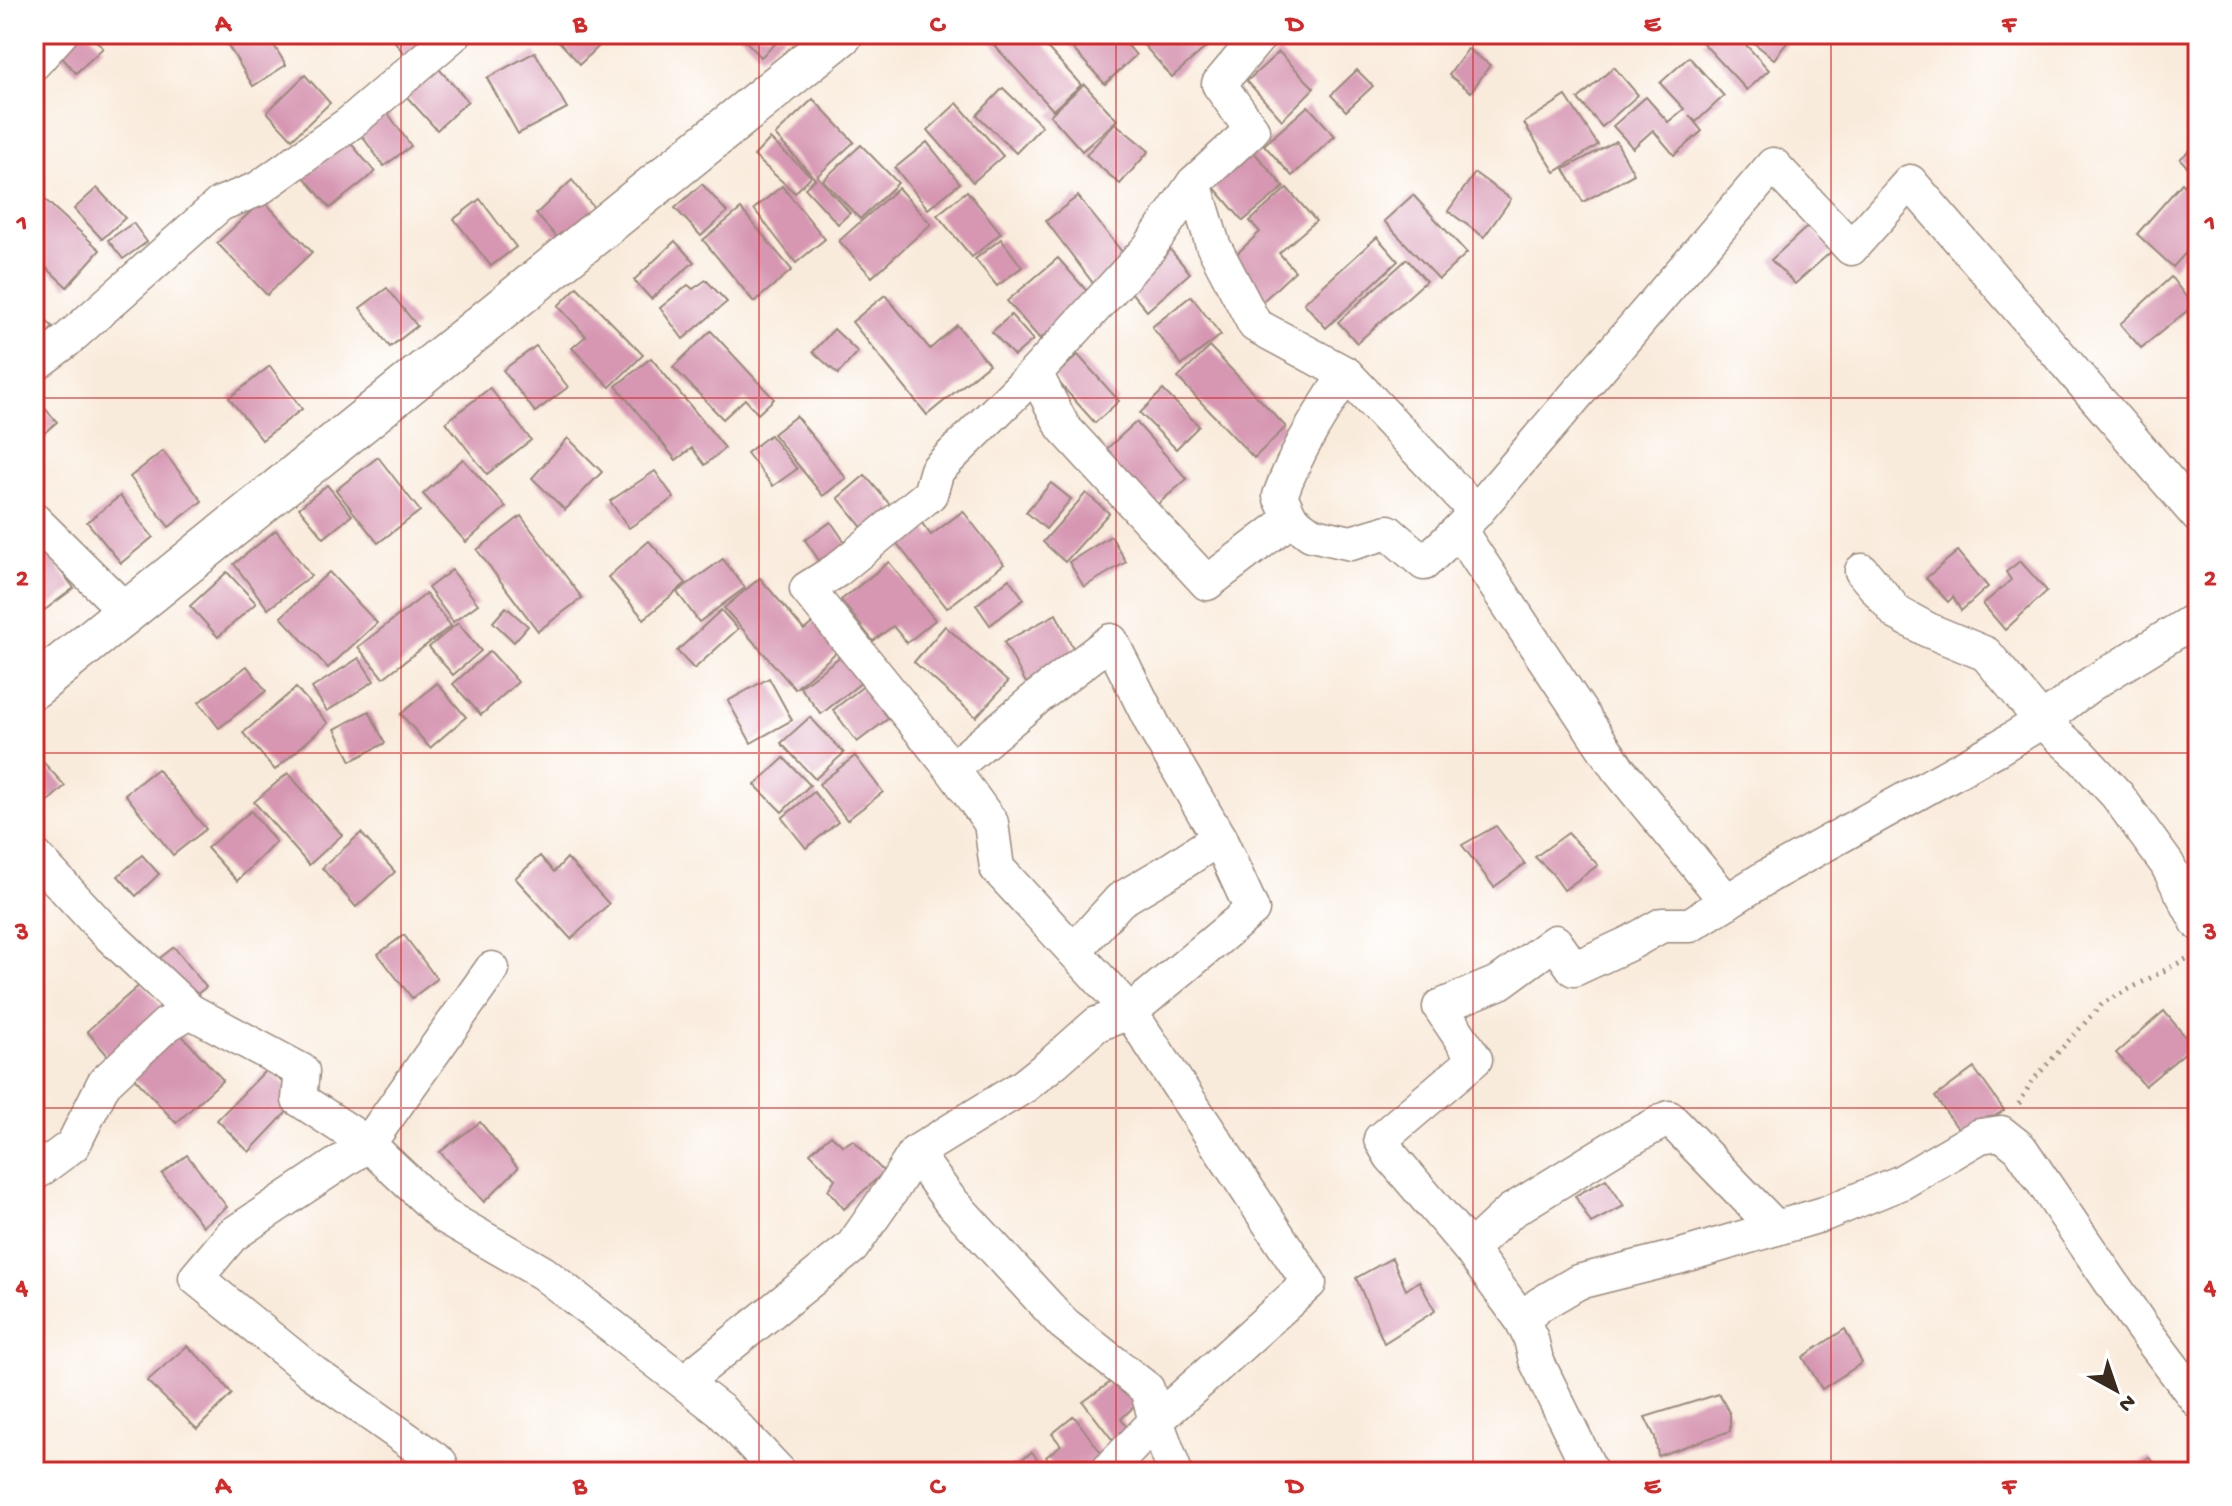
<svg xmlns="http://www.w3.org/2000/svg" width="2232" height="1506" font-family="'Gochi Hand',sans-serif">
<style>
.building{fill:#d797b2}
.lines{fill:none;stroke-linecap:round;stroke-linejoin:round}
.minor-casing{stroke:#9a8a7c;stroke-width:37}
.tertiary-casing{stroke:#9a8a7c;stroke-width:45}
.path{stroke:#9a8a7c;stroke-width:5;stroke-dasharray:2 6;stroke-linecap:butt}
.minor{stroke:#fff;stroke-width:34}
.tertiary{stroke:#fff;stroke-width:42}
.grid{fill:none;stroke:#d62828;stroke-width:2;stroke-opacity:0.55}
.neatline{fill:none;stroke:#d62828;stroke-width:3}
.grid-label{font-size:26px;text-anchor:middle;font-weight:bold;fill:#d62828}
</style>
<rect width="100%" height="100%" fill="#fff"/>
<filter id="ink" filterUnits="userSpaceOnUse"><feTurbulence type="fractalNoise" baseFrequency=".0125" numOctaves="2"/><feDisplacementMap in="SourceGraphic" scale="16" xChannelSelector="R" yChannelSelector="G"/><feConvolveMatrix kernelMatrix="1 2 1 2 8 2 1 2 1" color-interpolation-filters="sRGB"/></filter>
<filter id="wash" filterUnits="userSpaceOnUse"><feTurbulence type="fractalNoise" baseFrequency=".006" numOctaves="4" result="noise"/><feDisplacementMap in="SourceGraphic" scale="32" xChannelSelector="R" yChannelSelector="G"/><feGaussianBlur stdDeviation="1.8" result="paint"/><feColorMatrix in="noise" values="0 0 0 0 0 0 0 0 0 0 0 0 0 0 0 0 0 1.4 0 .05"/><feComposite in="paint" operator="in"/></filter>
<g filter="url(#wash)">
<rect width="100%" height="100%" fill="#f9ebdb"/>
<g id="blocks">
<g class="building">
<polygon points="70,34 90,34 103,48 76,73 54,49"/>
<polygon points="228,34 267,34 286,65 253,86 223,37"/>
<polygon points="389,34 443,34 409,60"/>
<polygon points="552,34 619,34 614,39 611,35 580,64"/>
<polygon points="739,34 786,34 761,57"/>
<polygon points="984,34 1035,34 1081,85 1053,110"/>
<polygon points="1065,34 1118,34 1136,55 1105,84 1062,37"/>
<polygon points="1134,34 1221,34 1172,77"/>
<polygon points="1710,34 1736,34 1769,70 1747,90 1702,42"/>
<polygon points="1743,34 1784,34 1790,39 1774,59"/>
<polygon points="1468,49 1490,65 1471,92 1449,75"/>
<polygon points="535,52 567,108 518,134 487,78"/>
<polygon points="1279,52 1314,88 1282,120 1247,81"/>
<polygon points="1689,57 1724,96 1696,122 1689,115 1702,131 1674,155 1653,130 1633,148 1613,126 1646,97 1668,122 1684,109 1660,83"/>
<polygon points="1614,67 1638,95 1602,127 1578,99"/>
<polygon points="439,69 468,101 437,130 407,97"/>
<polygon points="1357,70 1373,86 1346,111 1331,95"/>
<polygon points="305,75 330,103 292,139 267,112"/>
<polygon points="1084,84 1117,120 1082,151 1050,115"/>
<polygon points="1003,88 1042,126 1016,153 977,115"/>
<polygon points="1566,96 1598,145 1555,172 1524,123"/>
<polygon points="813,99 854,142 817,176 850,213 838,224 805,188 815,179 816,180 775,135"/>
<polygon points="957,103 1003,156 973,182 928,130"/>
<polygon points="1308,106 1335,136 1292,176 1264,145"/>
<polygon points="387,112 411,146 384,166 359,132"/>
<polygon points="1115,123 1149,151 1120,184 1086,155"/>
<polygon points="770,139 811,176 795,193 754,156"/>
<polygon points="349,141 375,172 330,208 304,177"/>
<polygon points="1616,141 1634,174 1583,202 1564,169"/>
<polygon points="927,142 960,183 928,209 895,168"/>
<polygon points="2198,143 2198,178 2180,159"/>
<polygon points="1247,144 1284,187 1243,221 1207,179"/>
<polygon points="861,145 898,183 860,219 823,180"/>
<polygon points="1475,173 1511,199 1484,237 1448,211"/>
<polygon points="572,180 598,213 562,243 536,214"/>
<polygon points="2182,183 2198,198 2198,239 2173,267 2137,234"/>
<polygon points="702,184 727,212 701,236 675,208"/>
<polygon points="782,186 825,239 796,263 754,209"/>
<polygon points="97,188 125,218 102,239 74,209"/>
<polygon points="898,188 931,224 872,277 839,241"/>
<polygon points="1287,188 1316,221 1279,253 1295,271 1262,302 1228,262 1260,232 1250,221"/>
<polygon points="967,191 1001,233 972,257 937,215"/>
<polygon points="1413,195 1467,253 1439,279 1384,221"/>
<polygon points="41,196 100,250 67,287 34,256 34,203"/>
<polygon points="1078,196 1129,261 1096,287 1046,221"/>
<polygon points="480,199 516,247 491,266 454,219"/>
<polygon points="263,200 312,252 267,295 217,243"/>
<polygon points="741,209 792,270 754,302 703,240"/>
<polygon points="133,223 147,242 123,259 108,240"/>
<polygon points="1808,226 1832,251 1795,284 1771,260"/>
<polygon points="1377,237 1398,261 1326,328 1304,303"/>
<polygon points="1001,239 1022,267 997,286 975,259"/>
<polygon points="675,241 694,262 651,299 634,280"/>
<polygon points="1168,247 1190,273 1147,311 1125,285"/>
<polygon points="1058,258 1091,296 1040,339 1007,301"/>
<polygon points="1407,259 1426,281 1357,343 1338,322"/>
<polygon points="2171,277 2193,306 2141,348 2120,324"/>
<polygon points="706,280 727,302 683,339 660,308 688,285 693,289"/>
<polygon points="577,287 643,355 610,387 572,348 586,336 558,306"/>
<polygon points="387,288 417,326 390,347 360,308"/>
<polygon points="885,295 930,349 957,325 989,364 927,415 852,322"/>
<polygon points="1191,296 1221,335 1182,365 1152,327"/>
<polygon points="34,310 53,327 34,349"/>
<polygon points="1011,315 1033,340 1014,356 992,332"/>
<polygon points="834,329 858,352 838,374 813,352"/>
<polygon points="711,331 774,399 758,414 745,399 723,419 673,367"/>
<polygon points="536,346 568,387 535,412 503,370"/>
<polygon points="1210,347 1286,427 1254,458 1178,378"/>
<polygon points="1078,355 1119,401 1095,423 1054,377"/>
<polygon points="651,358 725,448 705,465 692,448 676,460 616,386"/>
<polygon points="270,366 302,409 262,440 229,398"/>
<polygon points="490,388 531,440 487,474 446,422"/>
<polygon points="1163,390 1199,426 1176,449 1140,413"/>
<polygon points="34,396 57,422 34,442"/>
<polygon points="796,416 846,478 823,496 773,434"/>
<polygon points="1136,422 1187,479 1151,510 1101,454"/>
<polygon points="770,435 797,469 773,486 747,453"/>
<polygon points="568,438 602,472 565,510 532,478"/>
<polygon points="163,451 202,501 169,527 130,477"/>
<polygon points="378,457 420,511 378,543 336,490"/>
<polygon points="463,459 506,507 466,542 423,494"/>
<polygon points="655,471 674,498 629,528 610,501"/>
<polygon points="865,475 897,513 869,536 838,498"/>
<polygon points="1051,483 1071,499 1046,529 1026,512"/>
<polygon points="327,485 352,515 324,538 299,508"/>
<polygon points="1086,493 1109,513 1065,562 1043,542"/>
<polygon points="120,496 153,537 121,563 87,522"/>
<polygon points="963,511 1004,564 947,608 889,533 914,513 931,535"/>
<polygon points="521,516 582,598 538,631 477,550"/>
<polygon points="831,522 853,554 827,572 805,540"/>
<polygon points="276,530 311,576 268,609 234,564"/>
<polygon points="34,536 74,588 34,618"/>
<polygon points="1111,536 1126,562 1084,587 1069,562"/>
<polygon points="649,541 686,583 644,619 608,577"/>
<polygon points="1958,551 1988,587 1961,611 1953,597 1948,602 1926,578"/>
<polygon points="723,559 745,588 699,622 677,592"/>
<polygon points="2020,561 2047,591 2005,630 1983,604 2011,580 2006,572"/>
<polygon points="889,562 935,620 907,643 893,626 873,641 841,600"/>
<polygon points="452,570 478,604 453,622 428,588"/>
<polygon points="227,572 256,603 218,637 190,606"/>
<polygon points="329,572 377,623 328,668 281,617"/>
<polygon points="760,578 804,630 816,620 841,648 795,689 724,608"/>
<polygon points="1009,579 1024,599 990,625 976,605"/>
<polygon points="426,594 451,626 383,678 358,647"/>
<polygon points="506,607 528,626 514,642 493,622"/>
<polygon points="721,610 738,629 694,669 677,651"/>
<polygon points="1056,614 1077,656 1026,683 1004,642"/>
<polygon points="458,623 481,651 453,675 429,647"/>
<polygon points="945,626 1008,682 976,717 914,662"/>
<polygon points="490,651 518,682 481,715 453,684"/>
<polygon points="841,656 862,682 821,714 800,687"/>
<polygon points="359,658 374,681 327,711 312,688"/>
<polygon points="247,666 266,691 219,728 199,702"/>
<polygon points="769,678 792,720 751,743 728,701"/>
<polygon points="437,683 466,717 430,748 401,714"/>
<polygon points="865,685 889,718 857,742 833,710"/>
<polygon points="296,688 328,723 275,770 243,733"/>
<polygon points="369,711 385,743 351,761 335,729"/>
<polygon points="810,717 844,753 815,779 781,743"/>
<polygon points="34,752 65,786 34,814"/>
<polygon points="855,756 883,792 847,820 819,784"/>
<polygon points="784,758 810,785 782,812 755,785"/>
<polygon points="157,769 206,829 173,855 125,794"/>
<polygon points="288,773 342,835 309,865 254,802"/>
<polygon points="814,792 838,822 806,848 782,818"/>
<polygon points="251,811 276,842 237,881 207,848"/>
<polygon points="1496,826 1525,864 1494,887 1462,845"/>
<polygon points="361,833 395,872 356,907 322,868"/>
<polygon points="1568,833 1598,865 1564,890 1551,872 1535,857"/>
<polygon points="142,855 159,874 136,896 118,876"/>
<polygon points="540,856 554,872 567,858 609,904 571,939 515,878"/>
<polygon points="404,935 437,979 412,998 378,954"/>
<polygon points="174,947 206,987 187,1002 155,962"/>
<polygon points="142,983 168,1014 113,1062 87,1031"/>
<polygon points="2164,1011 2193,1046 2145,1086 2116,1053"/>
<polygon points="175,1028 223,1080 176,1123 128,1071"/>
<polygon points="268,1068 299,1099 249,1152 217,1120"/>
<polygon points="1974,1068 2004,1110 1964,1137 1935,1097"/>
<polygon points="480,1122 518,1168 484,1202 440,1152"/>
<polygon points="831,1135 843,1146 853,1140 884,1172 844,1209 828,1190 835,1179 810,1153"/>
<polygon points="187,1155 227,1207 203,1226 162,1174"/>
<polygon points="1606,1179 1624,1206 1591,1223 1575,1196"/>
<polygon points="1392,1258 1406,1290 1419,1281 1435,1311 1384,1343 1356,1278"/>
<polygon points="1845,1329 1862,1363 1822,1389 1803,1357"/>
<polygon points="187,1346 211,1368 232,1394 197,1429 147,1381"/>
<polygon points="1119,1376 1140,1401 1121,1419 1130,1432 1115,1443 1083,1402"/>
<polygon points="1719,1394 1730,1414 1730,1431 1658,1456 1655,1437 1645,1417"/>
<polygon points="1074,1416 1107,1461 1092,1472 1086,1472 1082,1467 1077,1472 1058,1472 1046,1457 1061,1445 1052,1434"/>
<polygon points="1032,1452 1046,1472 1009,1472 1007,1469"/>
<polygon points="2149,1457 2160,1472 2126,1472"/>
</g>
</g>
</g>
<g filter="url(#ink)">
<use href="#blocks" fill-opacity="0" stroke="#9a8a7c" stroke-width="2"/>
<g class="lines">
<defs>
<g id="minor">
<polyline points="34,63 60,34"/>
<polyline points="1194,183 1213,245 1255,325 1346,374 1476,512 1459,530 1618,769 1727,902"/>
<polyline points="34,365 66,341 220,204 258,189 350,123 454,34"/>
<polyline points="1035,373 1063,427 1207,583 1291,519"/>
<path d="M1346,374C1320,414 1296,451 1280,496L1291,519L1311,534L1351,543L1388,532L1424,563L1459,530"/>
<polyline points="1476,512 1773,165 1851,248 1910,182 2198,516"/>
<polyline points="34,520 126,611"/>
<polyline points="1862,571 1897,613 1928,630 1986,654 2042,721 2080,755 2117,795 2167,864 2198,923"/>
<polyline points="952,769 1039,696 1111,641 1154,727 1219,838 1252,910 1130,1012 1097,1024 1054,1062 1024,1086 915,1153 949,1199 1063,1323 1147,1389 1156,1421 1107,1472"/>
<polyline points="34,855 102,928 190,1011 302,1071 299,1099 368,1144 444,1216 543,1273 721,1411 779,1472"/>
<polyline points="1074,951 1120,900 1169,871 1219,838"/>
<polyline points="34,1174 73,1145 104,1083 166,1025 190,1011"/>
<polyline points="1470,1249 1511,1211 1613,1148 1669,1118 1776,1228"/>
<polyline points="1522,1320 1470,1249 1391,1156 1381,1139 1475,1059 1440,1007 1500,982 1555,942 1574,969 1630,943 1662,925 1690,925 1768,876 1998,748 2042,721 2091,684 2198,618"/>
<polyline points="684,1382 852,1247 893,1188 915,1153"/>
<polyline points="432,1472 440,1463 312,1372 196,1278 232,1235 368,1144 492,969"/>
<polyline points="1175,1472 1156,1421 1309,1283 1130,1012 997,868 991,823 952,769 807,589 837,570 930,494 937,470 1035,373 1149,248 1194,183 1252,130 1219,84 1261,34"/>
<polyline points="1591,1472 1536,1360 1531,1339 1522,1320 1539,1305 1578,1282 1678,1257 1824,1214 1902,1182 1980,1136 2001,1133 2020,1148 2141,1326 2198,1401"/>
</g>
<polyline id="tertiary" points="34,687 842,34"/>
</defs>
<use href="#minor" class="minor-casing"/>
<use href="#tertiary" class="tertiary-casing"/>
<polyline class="path" points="2019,1104 2032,1081 2103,1003 2190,957"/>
<use href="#minor" class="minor"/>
<use href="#tertiary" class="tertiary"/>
</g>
</g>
<path class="grid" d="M401,34V1472M759,34V1472M1116,34V1472M1473,34V1472M1831,34V1472M34,398H2198M34,753H2198M34,1108H2198"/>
<rect width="2232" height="1506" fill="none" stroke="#fff" stroke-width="88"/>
<g transform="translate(2116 1390) rotate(140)" stroke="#ffffff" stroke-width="6" paint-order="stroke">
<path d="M0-6L14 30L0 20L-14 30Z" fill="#3b2a1e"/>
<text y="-12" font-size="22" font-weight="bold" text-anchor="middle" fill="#3b2a1e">N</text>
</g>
<rect x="44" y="44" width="2144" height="1418" class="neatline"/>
<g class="grid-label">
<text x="223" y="31">A</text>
<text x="580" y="31">B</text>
<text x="937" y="31">C</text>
<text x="1295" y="31">D</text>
<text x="1652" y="31">E</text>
<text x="2009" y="31">F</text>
<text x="22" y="230">1</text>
<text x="2210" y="230">1</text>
<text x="22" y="585">2</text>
<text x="2210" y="585">2</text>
<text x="22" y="939">3</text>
<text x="2210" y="939">3</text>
<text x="22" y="1294">4</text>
<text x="2210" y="1294">4</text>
<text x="223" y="1493">A</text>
<text x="580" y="1493">B</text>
<text x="937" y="1493">C</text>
<text x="1295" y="1493">D</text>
<text x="1652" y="1493">E</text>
<text x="2009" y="1493">F</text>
</g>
</svg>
